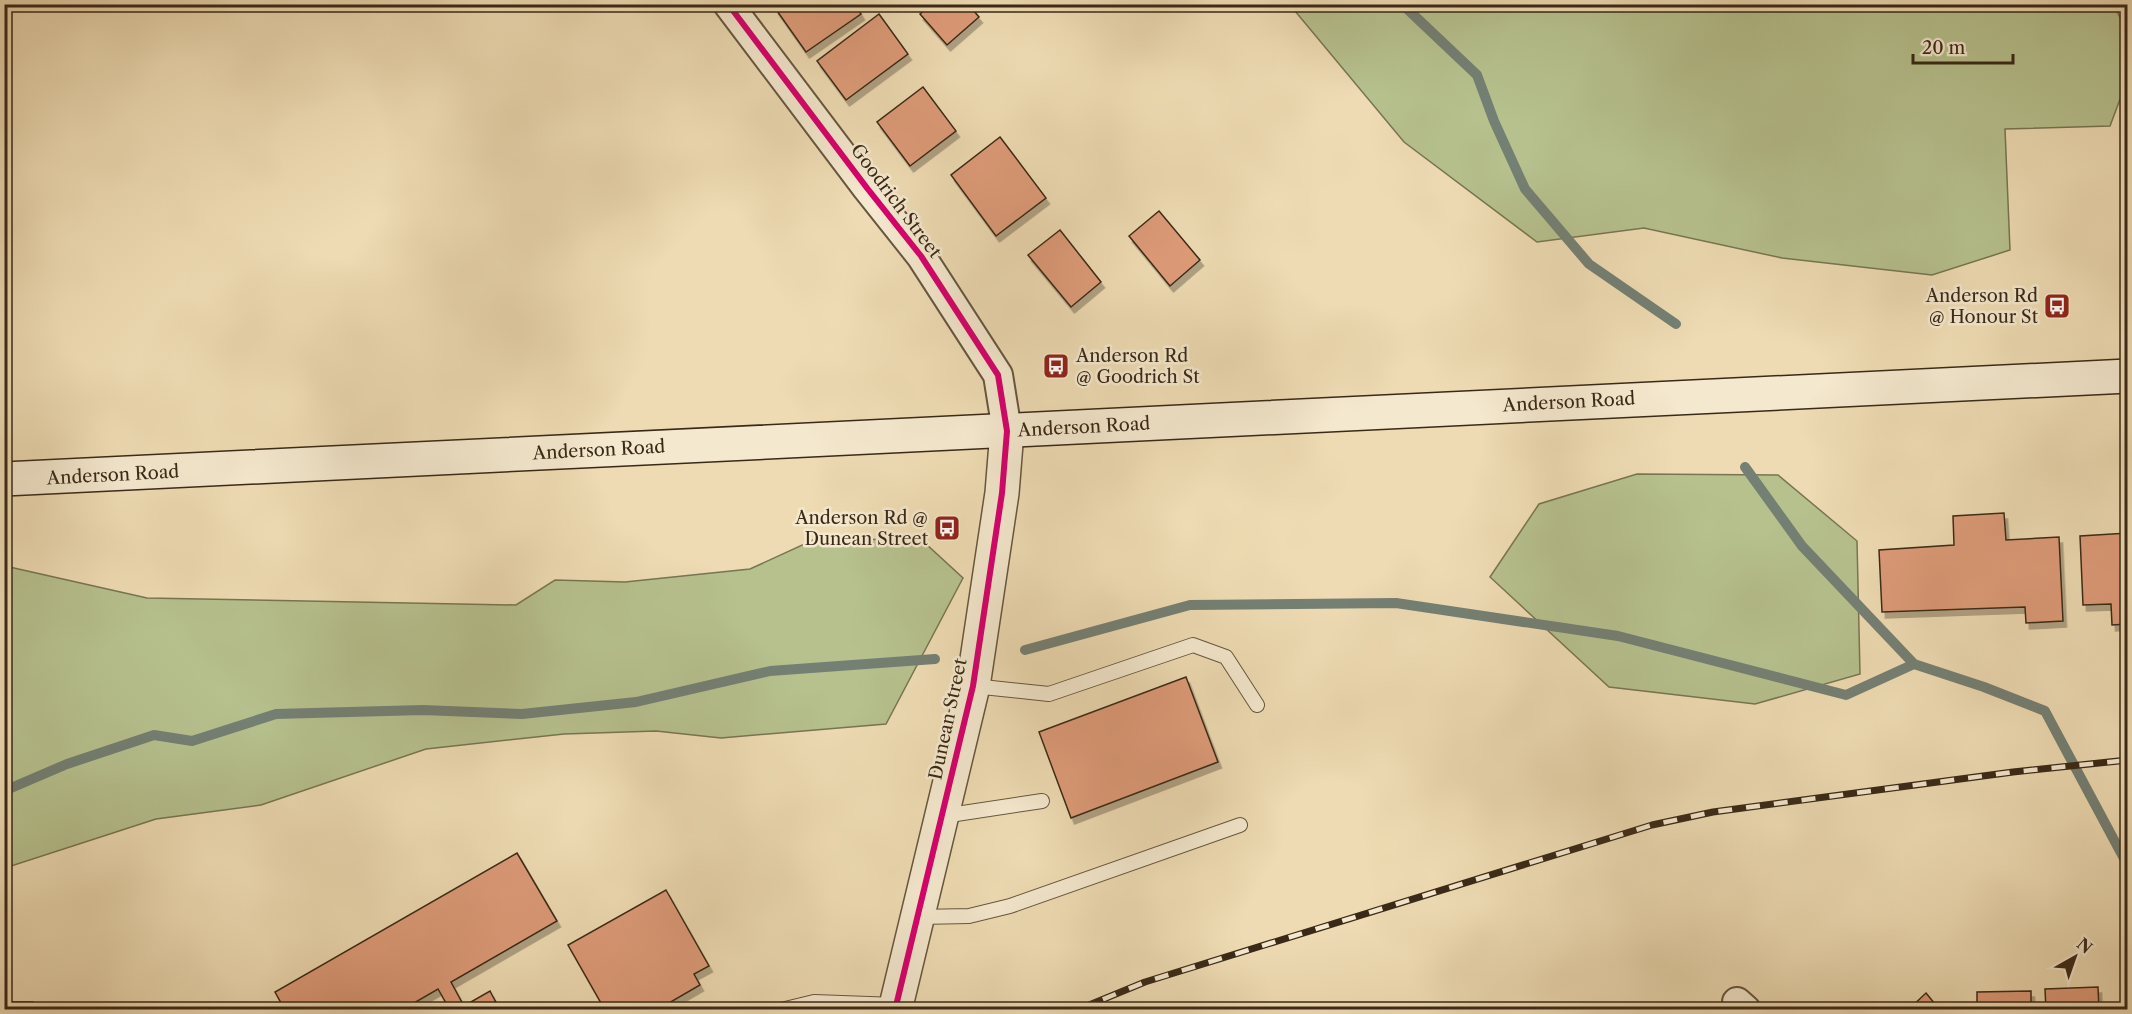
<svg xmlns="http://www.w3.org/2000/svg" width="2132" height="1014" font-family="'Libre Caslon Text',serif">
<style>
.green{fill:#b6c18e;stroke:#787552;stroke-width:1.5}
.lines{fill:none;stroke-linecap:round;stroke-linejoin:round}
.stream{stroke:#748074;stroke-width:10}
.building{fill:#de9b79;stroke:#3a2917;stroke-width:1.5;filter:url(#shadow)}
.service-casing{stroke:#67563e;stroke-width:16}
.minor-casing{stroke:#67563e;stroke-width:32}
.tertiary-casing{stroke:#67563e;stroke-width:36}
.secondary-casing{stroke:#3a2917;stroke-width:36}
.service{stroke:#f4e8ce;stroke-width:14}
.minor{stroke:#f4e8ce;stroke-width:28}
.tertiary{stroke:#f4e8ce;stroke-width:33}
.secondary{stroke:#f4e8ce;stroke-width:33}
.rail-casing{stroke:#3a2917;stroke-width:7}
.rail{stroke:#f4e8ce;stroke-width:4.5;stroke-dasharray:14;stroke-linecap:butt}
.cycleway-casing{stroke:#f4e8ce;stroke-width:10}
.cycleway{stroke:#d6006c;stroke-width:6}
.labels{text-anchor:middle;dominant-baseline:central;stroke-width:5;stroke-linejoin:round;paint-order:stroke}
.street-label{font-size:18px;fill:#3a2917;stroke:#f4e8ce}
.poi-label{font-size:18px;fill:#3a2917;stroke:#f4e8ce;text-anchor:end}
</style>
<defs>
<filter id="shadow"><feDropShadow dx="3.5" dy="6" stdDeviation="0" flood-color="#0004"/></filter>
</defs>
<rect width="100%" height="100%" fill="#eedbb3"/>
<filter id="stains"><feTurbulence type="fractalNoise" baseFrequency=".00333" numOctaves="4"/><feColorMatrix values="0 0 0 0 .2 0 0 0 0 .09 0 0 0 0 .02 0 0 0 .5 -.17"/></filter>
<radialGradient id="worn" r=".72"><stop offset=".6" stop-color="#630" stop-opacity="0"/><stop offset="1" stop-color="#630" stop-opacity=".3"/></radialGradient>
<g class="green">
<polygon points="1290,5 2113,5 2123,22 2128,78 2110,126 2005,129 2010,250 1932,275 1782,258 1644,228 1537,242 1404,142"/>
<polygon points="1637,474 1778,475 1857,541 1860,674 1755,704 1609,687 1490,577 1539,504"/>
<polygon points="824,535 926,544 963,578 886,724 721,738 656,731 564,734 426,749 261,805 156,819 5,868 5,566 147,598 516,605 555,580 625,582 750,569"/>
</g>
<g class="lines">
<g class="stream">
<polyline points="1402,4 1477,75 1494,121 1525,189 1589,264 1676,324"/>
<polyline points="1745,467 1802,546 1914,664 1984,687 2045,711 2128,866"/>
<polyline points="1025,650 1190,605 1396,603 1618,636 1846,695 1914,664"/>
<polyline points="4,791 67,764 154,735 192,741 276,714 423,710 522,714 636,702 770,671 935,659"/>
</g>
</g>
<g class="building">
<polygon points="779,4 855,4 861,14 806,52 775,8"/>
<polygon points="931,4 968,4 979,17 947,45 920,14"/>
<polygon points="879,14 908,54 846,100 817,61"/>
<polygon points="923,87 956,131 910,166 877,122"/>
<polygon points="1000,137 1046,198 996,236 951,175"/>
<polygon points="1159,211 1200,260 1170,286 1129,236"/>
<polygon points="1060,230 1101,282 1071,307 1028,255"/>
<polygon points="2004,513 2006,540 2059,537 2063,621 2026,623 2025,607 1882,612 1879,550 1954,545 1953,516"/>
<polygon points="2128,533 2128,624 2112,625 2111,604 2083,605 2080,536"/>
<polygon points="1186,677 1218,762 1071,818 1039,732"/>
<polygon points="517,853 557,921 451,982 464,1006 490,991 500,1010 450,1010 438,989 402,1010 285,1010 275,992"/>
<polygon points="666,890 709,966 694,974 700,985 657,1010 605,1010 568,945"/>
<polygon points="2098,987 2099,1010 2046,1010 2045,989"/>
<polygon points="2031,991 2031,1010 1977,1010 1977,992"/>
<polygon points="1926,993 1940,1010 1908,1010"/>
<rect x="4" y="1002" width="29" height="8"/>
</g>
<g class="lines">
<defs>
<g id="service">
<polyline points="973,686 1049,694 1193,645 1226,657 1257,705"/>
<polyline points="943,816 1042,801"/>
<polyline points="919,917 969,916 1010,906 1240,825"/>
<polyline points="781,1010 814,1002 897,1005"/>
</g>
<g id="minor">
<polyline points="728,4 867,188 921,256 998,375 1007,431"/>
<polyline points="1737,1002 1746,1010"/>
</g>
<polyline id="tertiary" points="895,1010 973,686 1002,493 1007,431"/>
<polyline id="secondary" points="4,479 2128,376"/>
</defs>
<use href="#service" class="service-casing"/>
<use href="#minor" class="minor-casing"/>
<use href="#tertiary" class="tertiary-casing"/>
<use href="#secondary" class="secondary-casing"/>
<use href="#service" class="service"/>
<use href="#minor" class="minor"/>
<use href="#tertiary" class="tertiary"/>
<use href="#secondary" class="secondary"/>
<defs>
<polyline id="rail" points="1077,1010 1145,982 1652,825 1713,812 2013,772 2128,760"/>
</defs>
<use href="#rail" class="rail-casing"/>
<use href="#rail" class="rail"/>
<defs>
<polyline id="cycleway" points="728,4 867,188 921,256 998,375 1007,431 1002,493 973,686 895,1010"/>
</defs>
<use href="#cycleway" class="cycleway-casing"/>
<use href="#cycleway" class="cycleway"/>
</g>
<defs>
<symbol id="bus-square" viewBox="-11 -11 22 22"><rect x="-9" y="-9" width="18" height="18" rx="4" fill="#8f2418" stroke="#f4e8ce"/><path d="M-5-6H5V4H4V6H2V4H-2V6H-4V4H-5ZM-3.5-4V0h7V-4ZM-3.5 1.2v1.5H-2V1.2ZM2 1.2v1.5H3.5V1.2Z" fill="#fff"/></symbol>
</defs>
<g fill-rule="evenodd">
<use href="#bus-square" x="2042" y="291" width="30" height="30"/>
<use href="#bus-square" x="1041" y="351" width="30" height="30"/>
<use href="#bus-square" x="932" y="513" width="30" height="30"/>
</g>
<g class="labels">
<g class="street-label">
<text transform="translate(896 201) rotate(53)">Goodrich Street</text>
<text transform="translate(1569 402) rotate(-3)">Anderson Road</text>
<text transform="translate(1084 427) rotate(-3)">Anderson Road</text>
<text transform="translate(599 450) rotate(-3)">Anderson Road</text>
<text transform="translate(113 475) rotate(-3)">Anderson Road</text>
<text transform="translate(948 719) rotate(-78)">Dunean Street</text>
</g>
<g class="poi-label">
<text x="2038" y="296">Anderson Rd<tspan x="2038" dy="21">@ Honour St</tspan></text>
<text x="1076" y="356" text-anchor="start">Anderson Rd<tspan x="1076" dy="21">@ Goodrich St</tspan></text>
<text x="928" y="518">Anderson Rd @<tspan x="928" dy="21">Dunean Street</tspan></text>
</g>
</g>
<rect width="2132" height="1014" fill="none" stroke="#eedbb3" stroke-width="24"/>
<rect x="6" y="6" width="2120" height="1002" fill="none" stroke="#3a2917" stroke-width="3"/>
<rect x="12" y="12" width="2108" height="990" fill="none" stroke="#3a2917" stroke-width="1.5"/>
<g transform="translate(2075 957) rotate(40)" stroke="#f4e8ce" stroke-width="4.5" paint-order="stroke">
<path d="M0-4.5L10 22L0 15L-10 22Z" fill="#3a2917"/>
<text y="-9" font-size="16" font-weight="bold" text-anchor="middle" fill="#3a2917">N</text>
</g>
<path d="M1913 54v9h100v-9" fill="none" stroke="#3a2917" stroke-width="3"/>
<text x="1922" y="54" font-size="18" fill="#3a2917" stroke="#f4e8ce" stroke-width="4.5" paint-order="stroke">20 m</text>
<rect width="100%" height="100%" filter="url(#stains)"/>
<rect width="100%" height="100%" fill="url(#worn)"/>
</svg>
